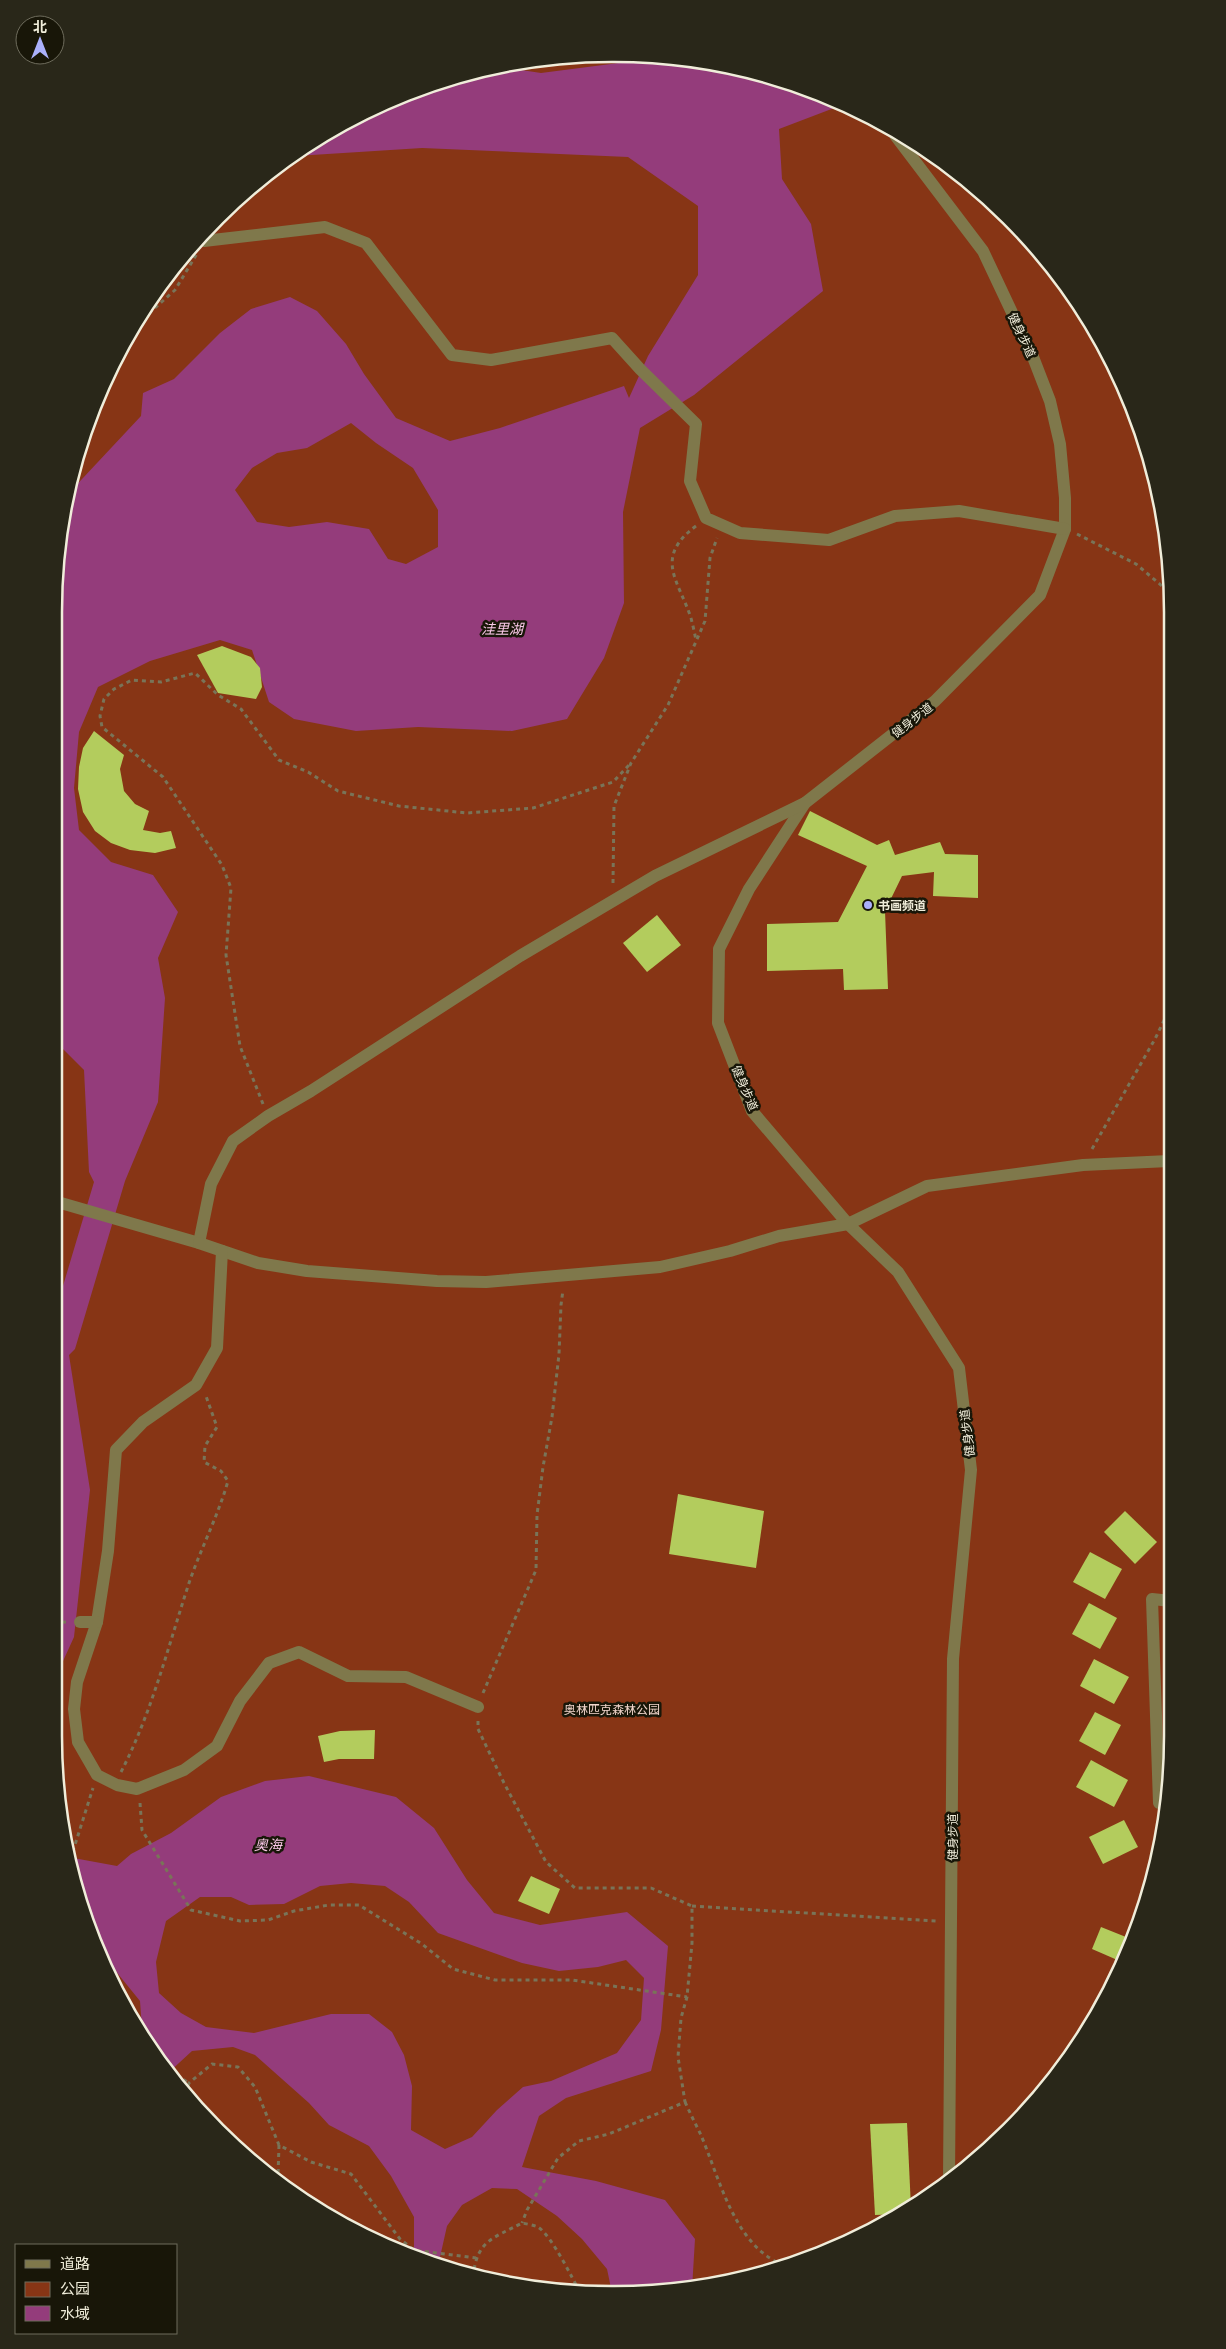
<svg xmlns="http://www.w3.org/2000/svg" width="1226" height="2349" font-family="'Golos Text','Noto Sans SC',sans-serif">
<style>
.green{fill:#873515}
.water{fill:#943c7b;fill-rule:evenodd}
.building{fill:#b3cc5d}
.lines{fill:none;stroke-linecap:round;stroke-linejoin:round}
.path{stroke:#797458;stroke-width:3;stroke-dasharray:4 4;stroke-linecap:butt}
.minor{stroke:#7f784b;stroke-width:12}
.poi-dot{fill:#aab0fb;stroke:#181608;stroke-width:2}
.labels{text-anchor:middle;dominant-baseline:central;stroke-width:5;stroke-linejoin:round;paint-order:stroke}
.street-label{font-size:12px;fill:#f0edda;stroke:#181608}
.poi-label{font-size:12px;font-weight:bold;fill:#f0edda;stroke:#181608;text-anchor:start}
.park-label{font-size:12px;fill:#f3d7cd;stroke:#181608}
.water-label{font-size:14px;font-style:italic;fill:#f9c8e7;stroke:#181608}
.rim{fill:none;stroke:#f0edda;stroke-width:2.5}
</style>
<rect width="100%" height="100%" fill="#332d0c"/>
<polygon class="green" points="650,55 758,73 861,112 982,192 1078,302 1130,399 1167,540 1171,1772 1153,1881 1114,1984 1057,2076 1008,2132 924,2201 860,2238 758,2276 686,2290 576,2294 469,2276 399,2253 303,2201 244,2156 169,2077 129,2015 84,1916 64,1845 54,1736 55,577 73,469 112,365 169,272 244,192 334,129 434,83 540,59"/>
<g class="water">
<path d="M665,57L758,73L842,105L779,129L782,179L811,224L823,291L694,395L640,428L623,512L624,603L604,658L567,719L512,731L418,727L356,731L294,719L269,702L252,650L220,640L150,661L98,687L79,732L74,788L79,830L111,862L153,875L178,912L158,958L165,998L158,1102L125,1181L75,1349L69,1355L90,1490L74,1637L54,1681V1316L94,1182L89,1172L84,1070L59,1045L54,1043L55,577L68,494L141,416L143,393L174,379L220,333L251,309L290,297L317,311L346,344L364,374L396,418L450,441L500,428L624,386L629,398L648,356L698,275V206L628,157L422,148L296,156L334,129L434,83L502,67L541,73ZM351,423L376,443L413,468L438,510V547L406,564L388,559L369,529L327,522L289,527L257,522L235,490L252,468L277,453L307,448Z"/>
<path d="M309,1776L396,1797L434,1828L467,1880L494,1913L540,1925L627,1912L668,1946L661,2030L651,2071L566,2098L539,2116L522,2167L596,2181L665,2200L695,2239L692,2289L612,2293L607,2269L582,2239L557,2216L517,2189L492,2188L462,2205L447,2226L438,2266L410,2256L414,2250V2217L391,2176L369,2146L329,2125L309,2103L255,2055L233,2047L192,2051L167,2074L140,2033L142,2029L140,2001L114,1969L91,1915L82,1910L68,1857L117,1866L131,1854L171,1833L221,1797L265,1781ZM351,1883L385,1886L409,1902L438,1933L522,1963L559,1971L598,1967L626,1960L644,1978L641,2020L617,2053L551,2081L523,2087L497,2110L472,2137L445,2149L411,2130L412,2086L404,2055L392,2032L369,2014H331L254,2033L206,2027L181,2013L159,1993L156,1962L166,1921L200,1897H231L249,1905L284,1904L320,1886Z"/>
</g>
<g class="building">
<polygon points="222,646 251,657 260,668 262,687 256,699 218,693 197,655"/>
<polygon points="94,731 124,755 120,769 124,791 135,804 149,811 143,830 160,833 171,831 176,848 155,853 130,850 111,843 95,831 83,812 78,789 79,767 83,748"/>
<polygon points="810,811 877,845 889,840 895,855 940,842 945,854 978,855 978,898 933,896 934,872 902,876 885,911 888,989 844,990 843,969 767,971 767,924 838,922 867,866 798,835"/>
<polygon points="657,915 681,945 647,972 623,943"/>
<polygon points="678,1494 764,1511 756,1568 669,1554"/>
<polygon points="1125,1511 1157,1542 1135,1564 1104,1532"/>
<polygon points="1090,1552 1122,1569 1105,1599 1073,1582"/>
<polygon points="1089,1603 1117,1618 1100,1649 1072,1634"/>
<polygon points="1094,1659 1129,1677 1114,1704 1080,1686"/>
<polygon points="1095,1712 1121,1725 1105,1755 1079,1741"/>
<polygon points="375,1730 374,1759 339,1759 324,1762 318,1736 340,1731"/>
<polygon points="1091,1760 1128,1780 1114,1807 1076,1787"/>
<polygon points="1124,1820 1138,1847 1103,1864 1089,1837"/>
<polygon points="531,1876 560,1889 549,1914 518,1901"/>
<polygon points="1101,1927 1131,1939 1122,1962 1092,1949"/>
<polygon points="907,2123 911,2208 901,2214 875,2215 870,2124"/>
</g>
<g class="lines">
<g class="path">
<polyline points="137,324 175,290 198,252"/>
<path d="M696,526C653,558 679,581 691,618C693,626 695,634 696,641"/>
<polyline points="1077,534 1136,564 1168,591"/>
<polyline points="613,883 614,806 631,763 668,705 705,621 710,558 717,538"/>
<polyline points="263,1104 240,1046 226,955 231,888 222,865 163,777 102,727 100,716 104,699 114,689 132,680 161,682 195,673 218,695 241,709 279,760 308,772 338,791 399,806 467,813 533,808 613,782 631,763"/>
<polyline points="1092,1149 1155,1039 1169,1010"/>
<polyline points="54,1623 66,1622"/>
<polyline points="483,1693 536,1570 537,1515 543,1467 552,1417 559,1354 561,1305 563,1290"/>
<polyline points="478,1721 478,1729 504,1783 546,1862 575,1888 651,1888 692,1906 692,1943 687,1997 681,2018 678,2057 685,2102 609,2134 579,2141 558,2158 527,2210 522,2223"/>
<path d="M121,1772C152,1712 168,1647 189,1583C201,1548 218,1516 228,1481L221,1471L204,1462L205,1446L217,1427L206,1396"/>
<polyline points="140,1803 142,1830 191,1910 240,1921 268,1920 294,1911 329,1905 359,1905 422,1944 453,1969 495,1980 572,1980 687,1997"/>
<polyline points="68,1858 74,1848 93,1788"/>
<polyline points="692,1906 936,1921"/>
<polyline points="163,2067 189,2083"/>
<polyline points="185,2093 189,2083 212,2064 238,2067 255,2087 279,2145 311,2162 351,2174 400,2239 414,2250 476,2258"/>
<path d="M685,2102C690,2113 695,2123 700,2133C720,2178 734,2248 786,2266"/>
<polyline points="275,2180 278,2176 279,2145"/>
<path d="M473,2277C477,2240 492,2239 522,2223C527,2224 533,2225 538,2227C552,2236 572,2278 581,2294"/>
</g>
<g class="minor">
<polyline points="895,135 983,251 1033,357 1050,401 1060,444 1065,498 1065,529 1040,595 935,701 805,803 749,889 719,949 718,1023 752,1111 848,1224 898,1272 959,1368 971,1470 953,1659 949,2180"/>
<polyline points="201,239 204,241 325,227 366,243 452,355 491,360 612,338 640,369 696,424 690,481 706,518 740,533 829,540 895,516 959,511 1065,529"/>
<polyline points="54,1201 199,1243 211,1184 233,1141 268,1116 311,1091 520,956 655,876 805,803"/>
<polyline points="199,1243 258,1263 307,1271 437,1281 486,1282 660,1267 730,1251 779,1236 848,1224 927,1186 1083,1165 1169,1161"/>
<polyline points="222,1251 217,1348 196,1385 143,1422 116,1450 108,1551 97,1622 77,1682 74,1709 78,1742 97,1775 117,1785 137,1789 184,1770 217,1746 240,1701 269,1663 299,1652 348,1676 406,1677 478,1707"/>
<polyline points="80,1622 97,1622"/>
<polyline points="1166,1803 1159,1803 1152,1599 1171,1601"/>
</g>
</g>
<circle class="poi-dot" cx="868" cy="905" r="5"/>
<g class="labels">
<g class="street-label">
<text transform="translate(1022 335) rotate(65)">健身步道</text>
<text transform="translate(912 720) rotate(-38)">健身步道</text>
<text transform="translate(745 1088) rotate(67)">健身步道</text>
<text transform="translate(967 1433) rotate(-97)">健身步道</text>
<text transform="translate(952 1837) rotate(-90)">健身步道</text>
</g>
<g class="poi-label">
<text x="878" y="905">书画频道</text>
</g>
<g class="park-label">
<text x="612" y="1709">奥林匹克森林公园</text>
</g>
<g class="water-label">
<text x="502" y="628">洼里湖</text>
<text x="268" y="1844">奥海</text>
</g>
</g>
<path d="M0 0H1226V2349H0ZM612 62H614A550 550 0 0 1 1164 612V1736A550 550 0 0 1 614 2286H612A550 550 0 0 1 62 1736V612A550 550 0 0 1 612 62Z" fill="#292719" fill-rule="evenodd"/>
<path class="rim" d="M612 62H614A550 550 0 0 1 1164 612V1736A550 550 0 0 1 614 2286H612A550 550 0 0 1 62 1736V612A550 550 0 0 1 612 62Z"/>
<rect x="15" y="2244" width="162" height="90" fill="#181608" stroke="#6e6c5c"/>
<rect x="25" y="2260" width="25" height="8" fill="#7f784b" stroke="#6e6c5c"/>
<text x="60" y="2269" font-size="15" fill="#f0edda">道路</text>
<rect x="25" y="2282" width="25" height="15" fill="#873515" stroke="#6e6c5c"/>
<text x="60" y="2294" font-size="15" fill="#f0edda">公园</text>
<rect x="25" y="2306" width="25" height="15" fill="#943c7b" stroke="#6e6c5c"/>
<text x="60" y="2319" font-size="15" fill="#f0edda">水域</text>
<g transform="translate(40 40)"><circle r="24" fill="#181608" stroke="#6e6c5c"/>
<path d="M0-4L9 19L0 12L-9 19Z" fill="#aab0fb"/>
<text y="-8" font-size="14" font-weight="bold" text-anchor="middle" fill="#f0edda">北</text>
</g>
</svg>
